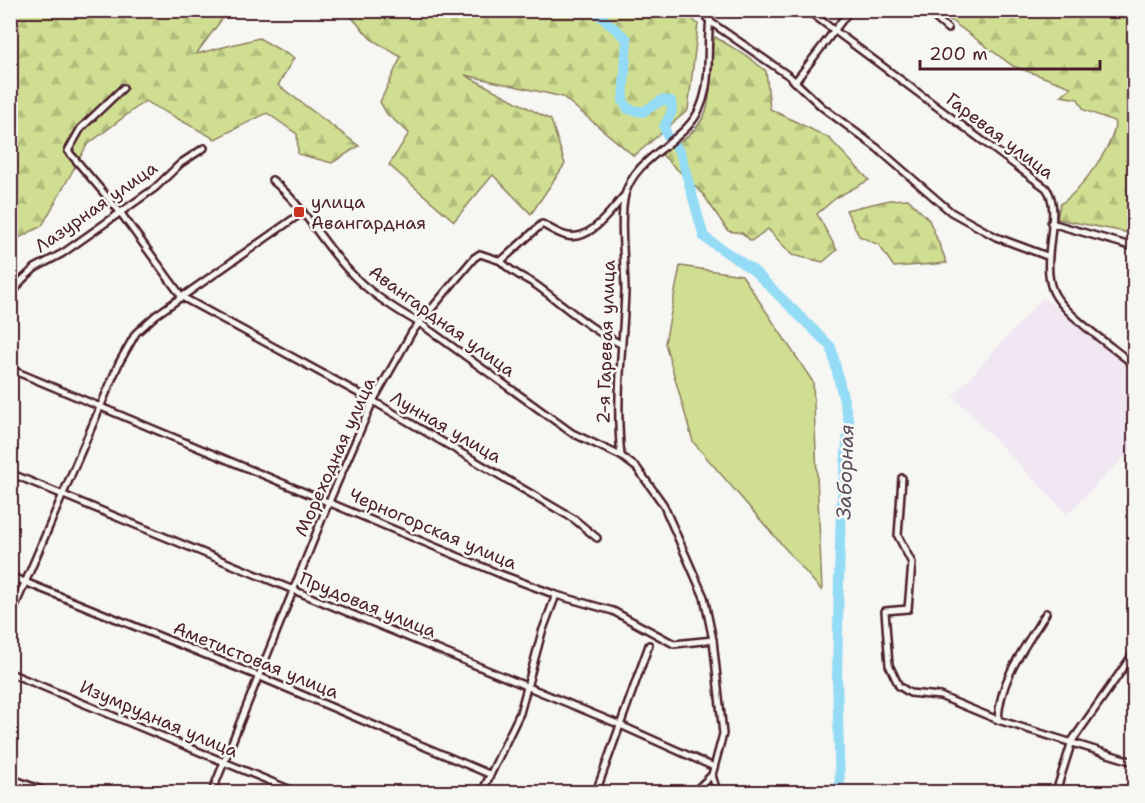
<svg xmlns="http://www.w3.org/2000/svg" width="1145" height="803" font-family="'Shantell Sans',sans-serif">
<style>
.built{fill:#f0e7f2}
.green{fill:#cfde91;stroke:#8c7e5e;stroke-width:1.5}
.forest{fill:url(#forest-firs);stroke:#8c7e5e;stroke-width:1.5}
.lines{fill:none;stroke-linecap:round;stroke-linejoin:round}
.river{stroke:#94dbf6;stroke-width:10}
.street-casing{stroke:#4a1f2b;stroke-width:10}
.street{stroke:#f6f6f2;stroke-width:5}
.poi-dot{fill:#c8321e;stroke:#f6f6f2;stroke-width:2}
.labels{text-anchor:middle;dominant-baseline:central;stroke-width:5;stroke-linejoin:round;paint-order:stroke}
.street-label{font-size:18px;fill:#4a1f2b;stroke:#f6f6f2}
.poi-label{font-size:18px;fill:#4a1f2b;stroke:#f6f6f2;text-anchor:start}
.water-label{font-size:20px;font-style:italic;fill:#5c4e5e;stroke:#f6f6f2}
</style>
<defs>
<pattern id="forest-firs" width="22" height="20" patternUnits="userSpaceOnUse" patternTransform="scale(1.5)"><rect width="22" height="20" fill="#cfde91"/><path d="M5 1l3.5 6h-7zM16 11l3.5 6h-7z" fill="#b3be7d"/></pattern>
</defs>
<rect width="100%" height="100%" fill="#f6f6f2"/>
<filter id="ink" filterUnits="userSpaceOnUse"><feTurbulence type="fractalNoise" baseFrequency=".0167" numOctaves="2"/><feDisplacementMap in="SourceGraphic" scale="12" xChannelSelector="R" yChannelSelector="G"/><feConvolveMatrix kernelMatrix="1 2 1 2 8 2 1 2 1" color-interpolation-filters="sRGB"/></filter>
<g filter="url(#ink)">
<polygon class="built" points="1043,297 1134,373 1134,447 1067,514 953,396"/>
<polygon class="green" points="680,266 742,275 813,382 822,591 693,442 665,343"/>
<g class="forest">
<polygon points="11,11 228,11 196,54 259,38 294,58 278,85 359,146 332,163 298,154 297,134 267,113 215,139 145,101 87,145 42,226 11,242"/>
<polygon points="346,11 682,11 698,24 688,110 634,156 563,97 465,75 551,120 565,164 531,214 493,175 454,221 389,165 409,133 387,114 380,102 401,57 371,39"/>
<path d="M938,11H1134V237L1125,232L1057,219L1060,204C1076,197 1121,137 1114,121L1084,110L1078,99L1061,96L1071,87L1013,66Z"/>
<path d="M715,37L747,56L766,71L770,109L829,138L869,180L837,197L817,214L837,250L823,262L792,255L768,229L751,241L742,233L728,231L703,194L662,155C667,147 680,143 688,136C715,112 707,94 713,64L709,61Z"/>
<polygon points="908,199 929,220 947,263 894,267 879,245 859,236 846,210 890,200"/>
</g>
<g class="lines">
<g class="river">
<polyline points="593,10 627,39 623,101 628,109 643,112 662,100 671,101 672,111 664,127 667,135"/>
<polyline points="674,144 680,152 704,237 754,271 831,347 849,422 841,508 839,579 837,677 840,792"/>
</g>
<defs>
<g id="street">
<polyline points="699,10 712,23 789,76 822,107 877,148 951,212 996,237 1047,256"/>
<path d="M807,10L1046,188C1064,211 1039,259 1053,291C1063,314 1114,348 1134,365"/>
<polyline points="926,10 948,29"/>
<polyline points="795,82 850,10"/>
<polyline points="123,88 81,128 68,151 120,212 182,297 373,401 574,519 597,538"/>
<path d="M272,180C304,206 322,243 350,272C369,293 396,310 421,324L572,433L621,456L637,468L663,504L704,597L713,640L723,734L712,775"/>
<polyline points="1051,223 1134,247"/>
<path d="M501,261L542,224C550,228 560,235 568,236C591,241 611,210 624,196"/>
<path d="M501,261C511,273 524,277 536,285C564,305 589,329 621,344"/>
<polyline points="11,296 22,280 35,268 63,253 155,188 181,163 204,148"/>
<polyline points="10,369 500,574 556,595 613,611 674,644 713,640"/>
<path d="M621,456C615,398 623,348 625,291C625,266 619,217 625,195C635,157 679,145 697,114C714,84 705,44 711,10"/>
<polyline points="10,473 618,724 714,767"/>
<polyline points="902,478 898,536 912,563 908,609 885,611 889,665 899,686 910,693 940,696 998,720 1134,762"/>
<polyline points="10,576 258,676 489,774"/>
<polyline points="10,618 119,363 136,333 156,315 303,212"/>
<polyline points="10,673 296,792"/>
<path d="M998,720C1000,678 1025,647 1046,613"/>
<polyline points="712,775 717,792"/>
<polyline points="10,778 47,792"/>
<polyline points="212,792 328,504 373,401 412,332 474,258 480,254 501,261"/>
<polyline points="482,792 520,713 542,632 556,595"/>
<polyline points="596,792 649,645"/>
<polyline points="694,792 712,775"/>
<polyline points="1056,792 1072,741 1134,653"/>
</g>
</defs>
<use href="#street" class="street-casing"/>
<use href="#street" class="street"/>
</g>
</g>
<rect class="poi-dot" x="293" y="206" width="12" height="12" rx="3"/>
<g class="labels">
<g class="street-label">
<text transform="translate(1000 136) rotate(37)">Гаревая улица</text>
<text transform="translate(96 207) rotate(-35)">Лазурная улица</text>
<text transform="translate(442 321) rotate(36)">Авангардная улица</text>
<text transform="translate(606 342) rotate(-88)">2-я Гаревая улица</text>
<text transform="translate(446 427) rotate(30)">Лунная улица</text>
<text transform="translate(335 457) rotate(-66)">Мореходная улица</text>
<text transform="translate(433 529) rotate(23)">Черногорская улица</text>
<text transform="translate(368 605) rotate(22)">Прудовая улица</text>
<text transform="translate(256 660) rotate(22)">Аметистовая улица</text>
<text transform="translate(159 719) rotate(23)">Изумрудная улица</text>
</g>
<g class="poi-label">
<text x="311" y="202">улица<tspan x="311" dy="21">Авангардная</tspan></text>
</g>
<g class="water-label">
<text transform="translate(845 472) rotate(-88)">Заборная</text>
</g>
</g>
<rect width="1145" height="803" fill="none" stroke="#f6f6f2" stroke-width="36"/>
<rect x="18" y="18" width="1109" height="767" fill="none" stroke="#4a1f2b" stroke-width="2" filter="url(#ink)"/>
<path d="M920 60v9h180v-9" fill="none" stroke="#4a1f2b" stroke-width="3"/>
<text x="929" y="60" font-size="18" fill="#4a1f2b" stroke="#f6f6f2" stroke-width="4.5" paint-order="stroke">200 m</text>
</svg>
